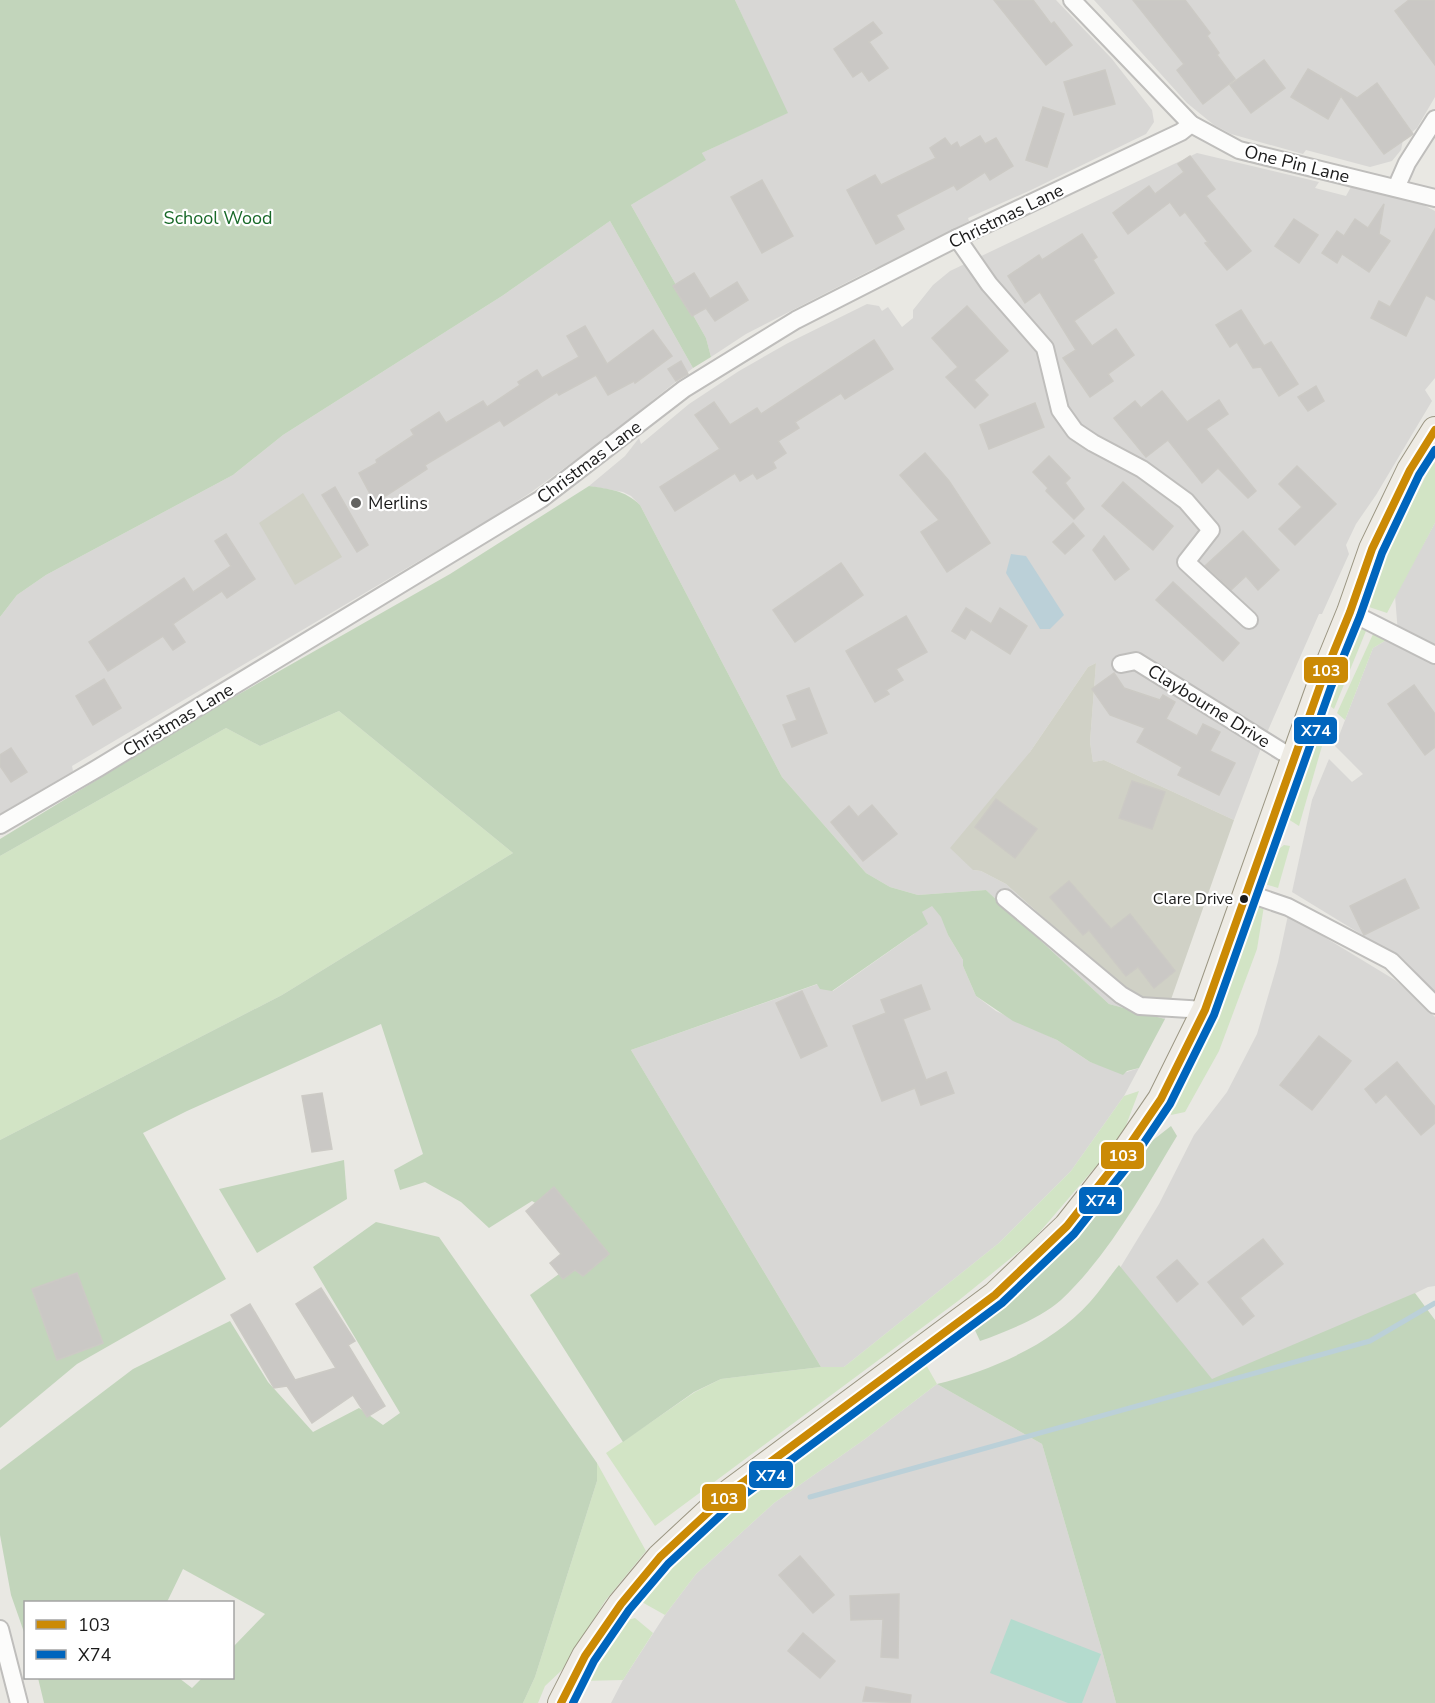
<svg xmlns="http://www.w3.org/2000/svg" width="1435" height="1703" font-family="'Nunito Sans',sans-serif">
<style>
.residential{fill:#d8d7d5}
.construction{fill:#d0d1c6}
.grass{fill:#d2e4c5}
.forest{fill:#c2d5bb}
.pitch{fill:#b4dbce}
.water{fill:#bbd0d8}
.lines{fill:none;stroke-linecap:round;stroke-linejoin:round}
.stream{stroke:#bbd0d8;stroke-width:5}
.building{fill:#cac8c5;stroke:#cccac5;stroke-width:1.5}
.street-casing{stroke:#bfbebc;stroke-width:20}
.primary-casing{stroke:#9b9683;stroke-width:28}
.street{stroke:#fcfcfb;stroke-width:16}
.primary{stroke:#eeebe4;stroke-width:26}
.bus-1-casing{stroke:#fff;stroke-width:12}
.bus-2-casing{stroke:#fff;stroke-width:12}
.bus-1{stroke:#cb8a05;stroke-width:8}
.bus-2{stroke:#0065bd;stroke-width:8}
.poi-dot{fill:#636361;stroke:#fff;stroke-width:2}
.bus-dot{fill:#1b1b1b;stroke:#fff;stroke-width:2}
.labels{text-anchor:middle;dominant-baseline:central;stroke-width:4.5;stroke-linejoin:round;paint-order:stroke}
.bus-label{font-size:16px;fill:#1b1b1b;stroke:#fff;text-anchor:end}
.street-label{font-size:18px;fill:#1b1b1b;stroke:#fff}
.park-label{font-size:18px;fill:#186928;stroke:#fff}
.poi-label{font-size:18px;fill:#1b1b1b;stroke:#fff;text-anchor:start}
.line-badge{stroke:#fff;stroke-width:2}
.badge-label{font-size:16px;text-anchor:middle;font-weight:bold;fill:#fff}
</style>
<rect width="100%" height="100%" fill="#e9e8e3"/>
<g class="residential">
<polygon points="735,0 1056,0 1112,59 1152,110 1154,122 1146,134 1031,190 968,218 969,221 890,263 873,269 746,334 711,357 706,338 631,205 705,160 702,153 787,113"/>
<polygon points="1094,0 1435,0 1435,97 1417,128 1403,140 1401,150 1392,161 1370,167 1306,150 1303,154 1231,134 1214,125 1187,103"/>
<polygon points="1197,153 1319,182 1315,188 1346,196 1352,185 1410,198 1435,211 1435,378 1425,390 1432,401 1376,495 1356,524 1346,545 1349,554 1322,614 1319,614 1266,735 1234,820 1104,760 1093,762 1090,742 1096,663 1088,667 1030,752 973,870 981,871 1006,884 1138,1002 1168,1008 1165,1019 1109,1004 986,890 918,895 890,887 866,873 782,777 640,505 631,496 623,492 589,486 625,456 639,438 641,444 689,404 739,371 788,343 867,304 879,306 882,311 888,307 902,327 913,318 913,310 933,285 950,271"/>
<polygon points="610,221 693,368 607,437 530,493 490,519 72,766 73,771 0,814 0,617 17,595 46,575 233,475 283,435 502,296"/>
<polygon points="1435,523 1435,993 1405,961 1292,892 1312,800 1329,759 1352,782 1363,774 1335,746 1373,648 1398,633 1395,596"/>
<polygon points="932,905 942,917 948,935 963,960 963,966 976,996 996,1011 1057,1040 1090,1062 1124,1073 1139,1068 1124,1096 1071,1171 999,1243 844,1367 821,1367 631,1050 818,984 833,991 914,934 922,912"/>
<polygon points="1288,915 1395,980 1417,999 1435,1017 1435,1286 1428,1287 1219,1390 1120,1268 1159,1204 1194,1135 1227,1092 1257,1034 1278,962"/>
<polygon points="937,1384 1042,1444 1103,1654 1116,1703 611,1703 623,1680 665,1615 696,1574 774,1503 865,1439"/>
</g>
<g class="construction">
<polygon points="303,493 342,557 295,585 259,523"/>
<polygon points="1096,663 1090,742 1093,762 1104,760 1234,820 1168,1008 1138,1002 1006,884 981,871 973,870 950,848 1030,752 1088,667"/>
</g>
<g class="grass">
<polygon points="1435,458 1435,523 1387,613 1369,607 1372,582"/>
<polygon points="1357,625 1368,626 1334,709 1325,702"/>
<polygon points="1374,632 1388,639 1373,648 1345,720 1337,713"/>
<polygon points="339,711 513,853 282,995 0,1140 0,856 226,728 260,746"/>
<polygon points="1315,739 1324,739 1299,826 1288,819 1311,746"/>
<polygon points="1284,845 1290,846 1278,888 1265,884 1274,853"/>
<polygon points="1264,906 1257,949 1219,1051 1185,1112 1171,1115 1172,1104 1190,1071 1256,907"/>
<polygon points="1139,1091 1122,1136 1032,1241 958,1301 655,1526 606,1453 695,1392 721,1379 821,1367 844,1367 999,1243 1071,1171 1124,1096"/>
<polygon points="925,1363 937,1384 865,1439 774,1503 696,1574 665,1615 640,1601 682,1551 751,1487"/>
<polygon points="597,1463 646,1551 605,1601 563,1669 545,1686 538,1703 523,1703 535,1677 597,1481"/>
<polygon points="635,1618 653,1633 623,1680 581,1681 624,1621"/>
</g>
<g class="forest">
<polygon points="0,0 735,0 788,113 702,153 706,160 631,205 706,338 711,357 693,368 610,221 502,296 283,435 233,475 46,575 17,595 0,617"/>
<path d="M589,486C609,489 625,490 640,505L782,777L866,873L890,887L918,895L986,890L1109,1004L1165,1019L1139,1068L1127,1071L1123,1075L1090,1062L1057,1040L1013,1021L976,996L963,966V960L948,935L941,917L932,906L922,912L928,924L832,991L820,989L817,984L631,1050L821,1367L721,1379L694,1392L623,1442L530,1295L577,1261L585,1272L605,1257L560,1194L542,1207L532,1201L489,1228L461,1202L425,1182L400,1190L394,1170L423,1154L381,1024L187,1111L143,1133L226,1279L77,1364L0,1428V1140L282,995L513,853L339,711L260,746L226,728L0,856V839L218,706L450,574Z"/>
<path d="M1171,1126L1177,1136C1144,1191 1108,1256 1061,1300C1041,1318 1005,1332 980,1341L972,1324L1061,1247L1123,1181L1148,1144Z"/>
<polygon points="344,1160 347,1199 257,1253 219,1189"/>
<polygon points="376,1222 439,1237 597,1463 597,1481 535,1677 523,1703 44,1703 38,1678 179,1678 192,1688 202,1678 232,1678 233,1647 265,1614 183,1569 167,1602 26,1602 25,1635 11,1595 0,1535 0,1470 133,1369 230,1321 268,1382 313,1432 359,1408 383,1425 400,1413 313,1267"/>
<path d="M1119,1265L1212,1379L1415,1293L1435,1320V1703H1116L1103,1654L1042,1444L937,1384C992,1370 1051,1345 1090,1302C1101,1290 1109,1277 1119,1265Z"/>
</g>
<polygon class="pitch" points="1011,1619 1101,1654 1082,1703 1068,1703 990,1673"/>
<polygon class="water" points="1011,554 1026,556 1064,615 1050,629 1040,629 1006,573"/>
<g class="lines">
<polyline class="stream" points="810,1497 1370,1341 1435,1303"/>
</g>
<g class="building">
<polygon points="994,0 1033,0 1051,24 1054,22 1072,45 1046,65"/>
<polygon points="1133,0 1185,0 1210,33 1207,36 1219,53 1217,55 1235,79 1203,104 1177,70 1184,64"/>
<polygon points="1409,0 1435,0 1435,65 1395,11"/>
<polygon points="873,22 882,33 869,42 888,68 869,81 862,71 853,77 834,49"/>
<polygon points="1264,60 1285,88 1251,113 1230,85"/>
<polygon points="1308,69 1357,98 1377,83 1413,134 1384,154 1341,96 1328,119 1291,97"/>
<polygon points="1105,70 1115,104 1074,115 1064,82"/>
<polygon points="1043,107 1064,114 1047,167 1026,160"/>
<polygon points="980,136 985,144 996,138 1013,166 990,180 985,172 957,190 954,185 896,215 904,229 876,244 847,190 875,175 881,185 936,158 930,148 945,138 951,146 957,142 960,148"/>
<polygon points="1190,156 1215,189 1206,196 1251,251 1227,270 1205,243 1208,242 1185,212 1180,216 1170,202 1128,234 1113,213 1149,186 1155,194 1184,172 1178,164"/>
<polygon points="762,180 793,236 762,253 731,197"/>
<polygon points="1384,204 1379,234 1390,241 1369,272 1342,254 1337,263 1322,253 1337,231 1344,236 1355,219 1368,228"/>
<polygon points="1294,219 1318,235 1299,263 1275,246"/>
<polygon points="1435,229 1435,300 1426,295 1406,336 1371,318 1379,301 1390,307"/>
<polygon points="1082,234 1097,257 1093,260 1114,293 1074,321 1092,346 1116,329 1134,355 1108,374 1113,381 1090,397 1063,358 1076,350 1040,292 1025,303 1008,276 1039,255 1042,260"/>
<polygon points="694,273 710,299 737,282 748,300 715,321 706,308 692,316 673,286"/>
<polygon points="967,306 1008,351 974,380 988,395 975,408 946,377 958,367 932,338"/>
<polygon points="1241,310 1264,346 1271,342 1298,384 1279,396 1261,367 1253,368 1237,342 1230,347 1216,325"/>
<polygon points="585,326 607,364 653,330 672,356 635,383 634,381 608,395 596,375 559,395 557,392 504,426 500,420 425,465 427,469 375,503 359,473 377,463 376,460 414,435 411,430 439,412 446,423 483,401 487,407 520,385 518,382 537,370 542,378 579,357 567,336"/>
<polygon points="874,340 893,369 845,399 841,393 795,422 799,428 778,441 786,453 773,462 776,468 757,479 753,473 740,481 735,473 675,511 660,487 720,449 695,415 714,402 730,425 757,408 761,414"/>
<polygon points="681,361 688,374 676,381 668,369"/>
<polygon points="1316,386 1324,401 1308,411 1298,397"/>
<polygon points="1162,391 1187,422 1219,400 1228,414 1206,429 1256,491 1248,498 1218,468 1202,483 1168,440 1146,457 1114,418 1135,401 1141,408"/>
<polygon points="1035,403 1044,427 989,449 980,425"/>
<polygon points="925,453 949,481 990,543 947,572 921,532 939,520 900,475"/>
<polygon points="1049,456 1070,478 1065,483 1084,509 1074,519 1046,491 1048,488 1033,472"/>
<polygon points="1297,466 1336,504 1295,545 1279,529 1302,507 1279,484"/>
<polygon points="1123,482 1173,526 1153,550 1102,506"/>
<polygon points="335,487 368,545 357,552 322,495"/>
<polygon points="1073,523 1084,536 1065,554 1053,542"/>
<polygon points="1243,531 1279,570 1258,590 1246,576 1231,590 1205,566"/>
<polygon points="226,534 255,579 227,598 222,591 173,624 185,642 173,650 163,636 108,671 89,642 184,578 193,592 231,566 215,541"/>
<polygon points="1104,536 1129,569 1115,580 1093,550"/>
<polygon points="841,563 863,595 795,642 773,610"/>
<polygon points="1173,582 1239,643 1223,661 1156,600"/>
<polygon points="966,608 991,624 1000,608 1027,626 1010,654 971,629 965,639 952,631"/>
<polygon points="906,616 927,652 896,669 903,680 886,690 889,694 875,702 846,651"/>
<polygon points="1114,673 1124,688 1160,700 1163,695 1175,702 1166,719 1197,736 1203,724 1220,732 1210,751 1235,763 1219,795 1178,775 1182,767 1137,742 1145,728 1110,715 1092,689"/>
<polygon points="104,679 121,708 93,725 76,696"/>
<polygon points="1414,685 1435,714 1435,747 1425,755 1388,704"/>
<polygon points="809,688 827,733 792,747 783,725 797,720 787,696"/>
<polygon points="11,748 27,772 11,782 0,766 0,755"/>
<polygon points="1132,781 1165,792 1152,829 1119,818"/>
<polygon points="996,799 1037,829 1015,858 975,827"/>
<polygon points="872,805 897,834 863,861 831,822 849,806 858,817"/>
<polygon points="1405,879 1419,908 1364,935 1350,906"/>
<polygon points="1069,881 1111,929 1130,914 1175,971 1154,988 1138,967 1126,976 1089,930 1083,935 1050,897"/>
<polygon points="921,985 930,1009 903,1019 926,1080 946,1072 954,1093 921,1105 915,1088 882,1101 853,1026 886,1013 881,1000"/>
<polygon points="802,991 827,1046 801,1058 776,1003"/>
<polygon points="1319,1036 1351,1061 1312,1110 1280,1085"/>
<polygon points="1397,1062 1435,1107 1435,1123 1421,1135 1386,1094 1376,1103 1365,1089"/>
<polygon points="322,1093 332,1149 312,1152 302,1096"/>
<polygon points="554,1187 609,1254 583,1276 575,1270 563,1279 550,1263 561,1254 526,1211"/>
<polygon points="1263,1239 1283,1264 1240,1298 1254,1316 1243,1325 1208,1282"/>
<polygon points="1177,1260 1198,1284 1177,1302 1157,1277"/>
<polygon points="77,1273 103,1343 57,1360 32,1289"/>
<polygon points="321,1288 355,1341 348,1345 385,1406 367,1417 353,1395 312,1423 287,1386 274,1388 231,1315 250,1304 295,1380 336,1368 296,1304"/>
<polygon points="800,1556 834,1595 813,1613 779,1575"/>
<polygon points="899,1594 898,1658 881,1657 883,1619 851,1620 850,1596"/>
<polygon points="803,1633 835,1661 820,1678 788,1651"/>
<polygon points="866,1687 911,1695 910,1703 863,1701"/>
</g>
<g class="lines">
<defs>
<g id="street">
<polyline points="1072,0 1191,124 1239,150 1435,198"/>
<polyline points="1396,188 1407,163 1435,119"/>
<polyline points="957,238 989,284 1045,348 1060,410 1075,431 1093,443 1142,469 1186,501 1211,530 1186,562 1249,620"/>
<polyline points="1350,612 1435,655"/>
<polyline points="1121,664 1136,661 1294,759"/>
<polyline points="0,825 98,768 541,499 684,389 796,320 957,238 1181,132 1191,124"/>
<polyline points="1247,893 1288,907 1391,961 1435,1005"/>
<polyline points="1005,898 1121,995 1140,1006 1205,1010"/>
<polyline points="0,1629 19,1703"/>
</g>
<polyline id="primary" points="561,1703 585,1656 621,1604 660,1557 730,1492 995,1295 1067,1226 1122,1156 1161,1099 1205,1010 1321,683 1350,612 1372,549 1410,470 1435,430"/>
</defs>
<use href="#street" class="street-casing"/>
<use href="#primary" class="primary-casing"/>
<use href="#street" class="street"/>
<use href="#primary" class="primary"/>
<defs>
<polyline id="bus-1" points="561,1703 585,1656 621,1604 660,1557 730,1492 995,1295 1067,1226 1122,1156 1161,1099 1205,1010 1321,683 1350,612 1372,549 1410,470 1435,430"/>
<polyline id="bus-2" points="573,1703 594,1661 629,1610 668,1564 737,1500 1002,1303 1074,1234 1131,1162 1170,1104 1214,1015 1331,687 1360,616 1382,553 1419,475 1435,450"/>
</defs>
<use href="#bus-1" class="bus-1-casing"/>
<use href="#bus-2" class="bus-2-casing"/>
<use href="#bus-1" class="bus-1"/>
<use href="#bus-2" class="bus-2"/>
</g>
<circle class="poi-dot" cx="356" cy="503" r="6"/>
<circle class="bus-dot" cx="1244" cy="899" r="5"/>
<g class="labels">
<g class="bus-label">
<text x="1233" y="899">Clare Drive</text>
</g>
<g class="street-label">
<text transform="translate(1297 164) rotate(14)">One Pin Lane</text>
<text transform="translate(1006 216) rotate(-26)">Christmas Lane</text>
<text transform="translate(589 462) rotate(-37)">Christmas Lane</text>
<text transform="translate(1209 706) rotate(32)">Claybourne Drive</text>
<text transform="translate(178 720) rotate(-31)">Christmas Lane</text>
</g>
<g class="park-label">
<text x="218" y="218">School Wood</text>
</g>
<g class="poi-label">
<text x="368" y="503">Merlins</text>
</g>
</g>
<g class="line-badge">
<rect x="1303" y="656" width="46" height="28" rx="6" fill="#cb8a05"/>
<rect x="1293" y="716" width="45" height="29" rx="6" fill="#0065bd"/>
<rect x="1100" y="1141" width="45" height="29" rx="6" fill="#cb8a05"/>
<rect x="1078" y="1186" width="45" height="29" rx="6" fill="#0065bd"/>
<rect x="748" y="1460" width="46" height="29" rx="6" fill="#0065bd"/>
<rect x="701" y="1483" width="46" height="29" rx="6" fill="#cb8a05"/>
</g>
<g class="badge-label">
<text x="1326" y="676">103</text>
<text x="1316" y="736">X74</text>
<text x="1123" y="1161">103</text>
<text x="1101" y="1206">X74</text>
<text x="771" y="1481">X74</text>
<text x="724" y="1504">103</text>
</g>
<rect x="24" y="1601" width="210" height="78" fill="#ffffff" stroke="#a4a4a4" stroke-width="1.5"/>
<rect x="36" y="1620" width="30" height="9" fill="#cb8a05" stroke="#a4a4a4" stroke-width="1.5"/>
<text x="78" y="1631" font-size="18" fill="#1b1b1b">103</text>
<rect x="36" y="1650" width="30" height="9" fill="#0065bd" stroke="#a4a4a4" stroke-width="1.5"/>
<text x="78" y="1661" font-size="18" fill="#1b1b1b">X74</text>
</svg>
